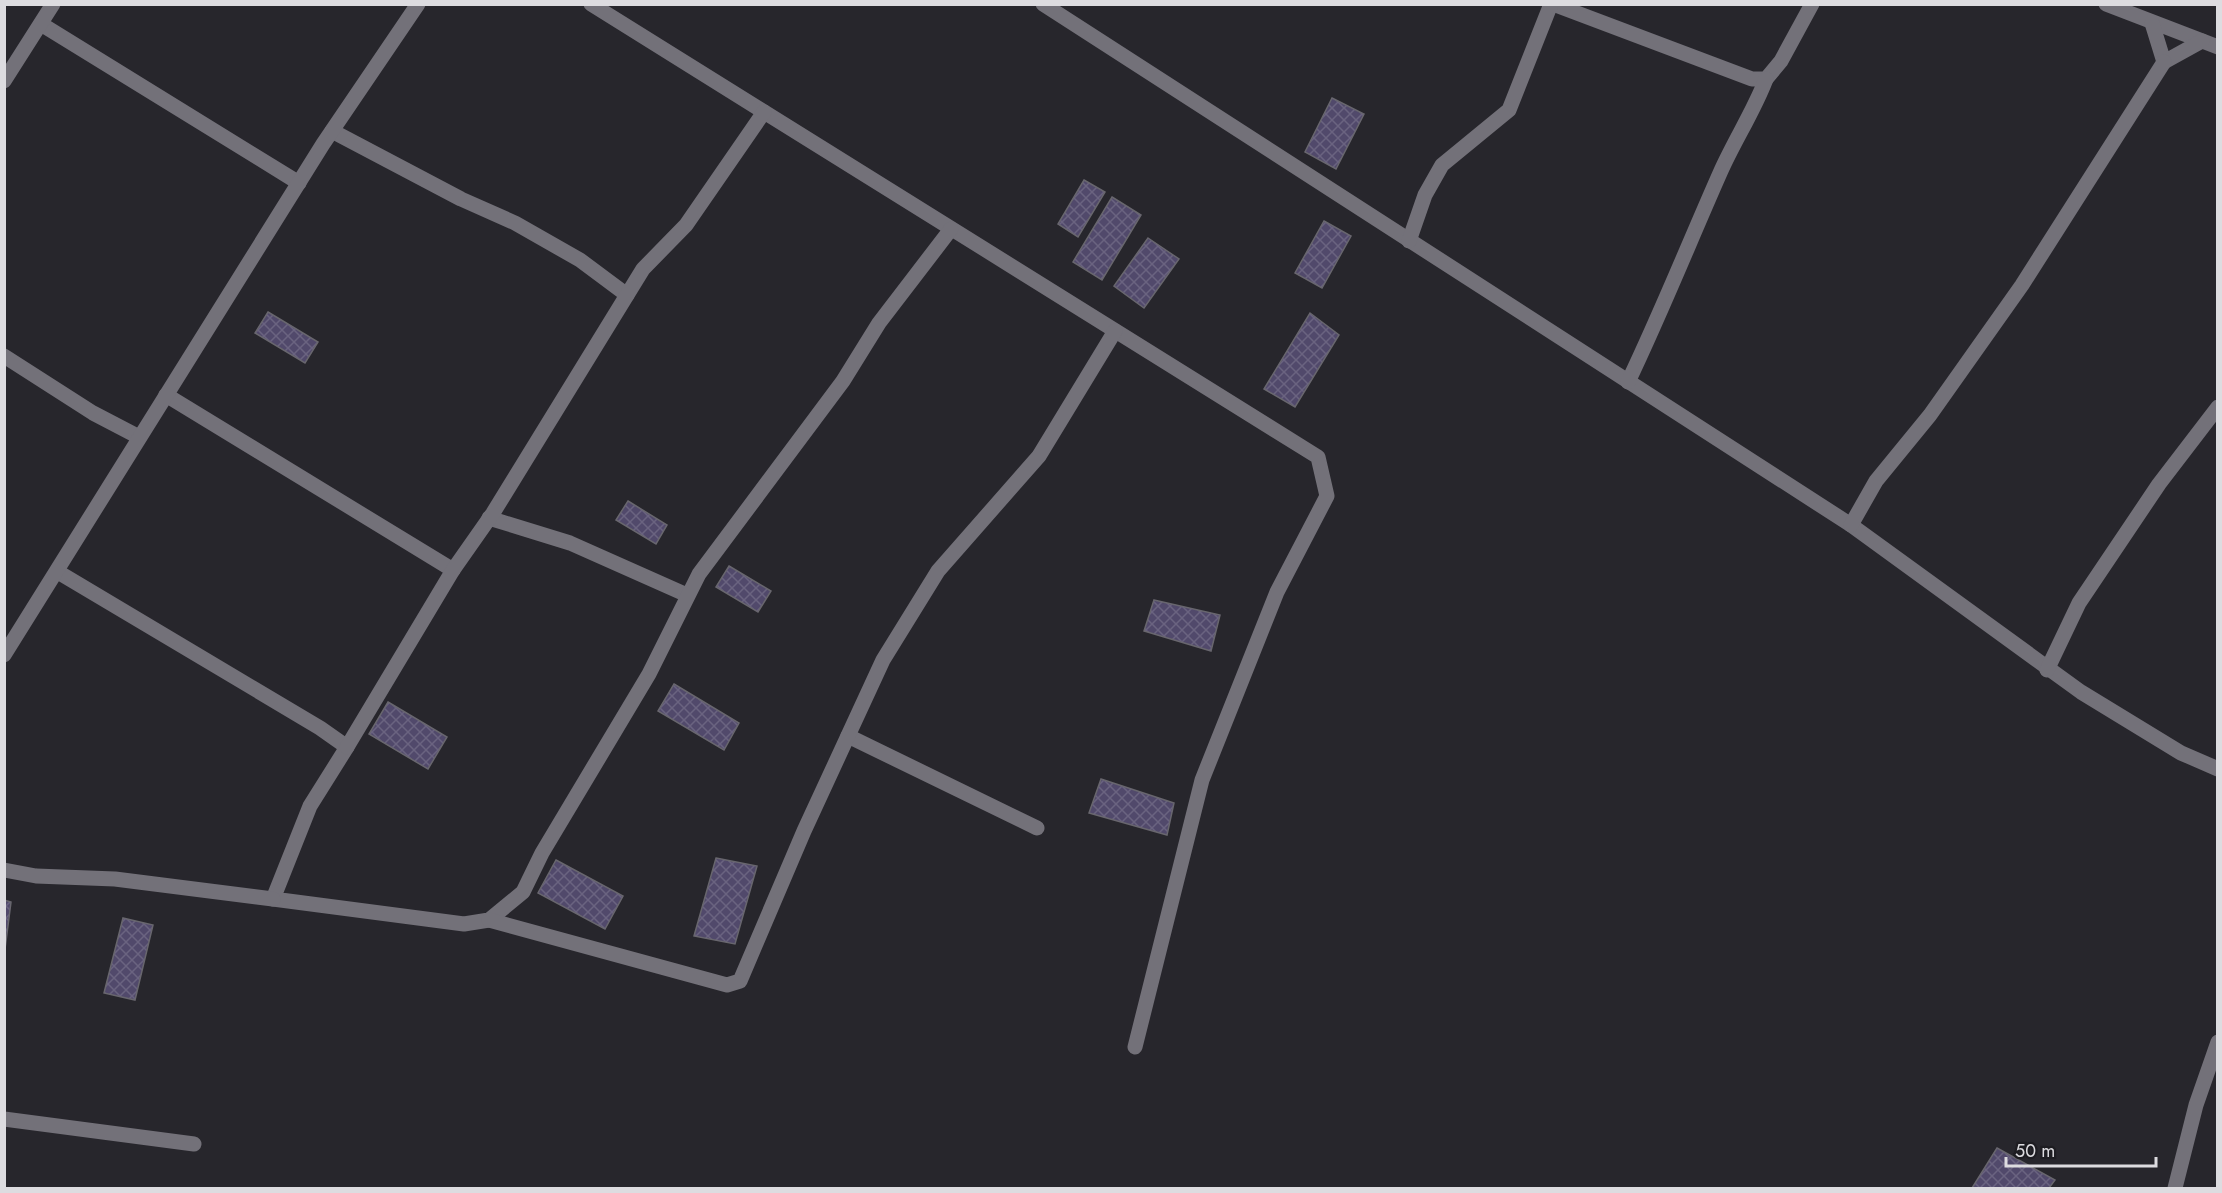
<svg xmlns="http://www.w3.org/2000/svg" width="2222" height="1193" font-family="Jost,sans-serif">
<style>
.building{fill:url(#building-cross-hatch);stroke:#68666e;stroke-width:1.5}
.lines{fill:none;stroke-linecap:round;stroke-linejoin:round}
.street{stroke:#737179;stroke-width:15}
</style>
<defs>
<pattern id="building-cross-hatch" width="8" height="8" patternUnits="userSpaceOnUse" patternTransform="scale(1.5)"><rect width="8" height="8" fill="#51496b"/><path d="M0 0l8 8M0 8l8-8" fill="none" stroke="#6a6380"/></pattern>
</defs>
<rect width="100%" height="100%" fill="#27262c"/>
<g class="building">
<polygon points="1332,98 1364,114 1336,169 1305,152"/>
<polygon points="1084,180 1105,192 1078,237 1058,224"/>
<polygon points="1112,197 1141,215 1102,280 1073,262"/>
<polygon points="1324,221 1351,236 1322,288 1295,273"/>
<polygon points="1148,238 1179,259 1144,308 1114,286"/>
<polygon points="268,312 318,342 305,363 255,333"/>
<polygon points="1310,313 1339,335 1295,407 1264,389"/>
<polygon points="628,501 667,525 656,544 616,520"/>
<polygon points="729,566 771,591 758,612 716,587"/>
<polygon points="1154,600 1220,615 1211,651 1144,631"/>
<polygon points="674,684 739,723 724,750 658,711"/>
<polygon points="388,702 447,737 428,769 369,734"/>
<polygon points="1101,779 1174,803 1167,835 1089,813"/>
<polygon points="716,858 757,866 735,944 694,936"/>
<polygon points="556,860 623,896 605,929 538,893"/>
<polygon points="4,900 11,902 4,957"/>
<polygon points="123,918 153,925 135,1000 104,993"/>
<polygon points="1997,1148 2055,1180 2049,1188 1972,1188"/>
</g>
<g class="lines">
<g class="street">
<polyline points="591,4 1318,457 1327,496 1277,592 1202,780 1135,1047"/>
<polyline points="1043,4 1851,525 2081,692 2181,753 2218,769"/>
<polyline points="1553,4 1752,79 1766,79 1781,61 1812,4"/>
<polyline points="2106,4 2218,47"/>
<polyline points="2152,23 2164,62 2202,41"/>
<polyline points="41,24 299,183"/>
<polyline points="4,81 53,4"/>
<polyline points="332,131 461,199 515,223 580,260 627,295"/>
<polyline points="1409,241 1425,195 1442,165 1509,110 1551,4"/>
<polyline points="4,356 93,413 139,437"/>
<path d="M1628,382C1661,313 1689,243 1720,173C1734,141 1754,111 1766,79"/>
<polyline points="166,395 453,570"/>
<polyline points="489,518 570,543 687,595"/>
<polyline points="1851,525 1876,481 1930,415 2022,285 2164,62"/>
<polyline points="58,572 320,728 347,747 310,806 273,899 464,924 489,920 523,892 542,853 649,674 699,574 843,381 879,323 951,229"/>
<polyline points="4,655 323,144 418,4"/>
<polyline points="2047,670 2079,603 2159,484 2218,407"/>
<polyline points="848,736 1037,828"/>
<polyline points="347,747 453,570 493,513 643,269 686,225 764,112"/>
<polyline points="4,870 36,876 115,879 273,899"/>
<polyline points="489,920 727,985 740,981 804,831 883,660 938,571 1039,456 1115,331"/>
<polyline points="4,1119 194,1144"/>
<polyline points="2175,1188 2196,1105 2218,1042"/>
</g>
</g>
<rect width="2222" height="1193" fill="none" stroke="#dddce0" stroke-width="12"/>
<path d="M2006 1157v9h150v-9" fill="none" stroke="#dddce0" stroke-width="3"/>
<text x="2015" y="1157" font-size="18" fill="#dddce0" stroke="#1e1d22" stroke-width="4.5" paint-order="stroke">50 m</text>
</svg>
